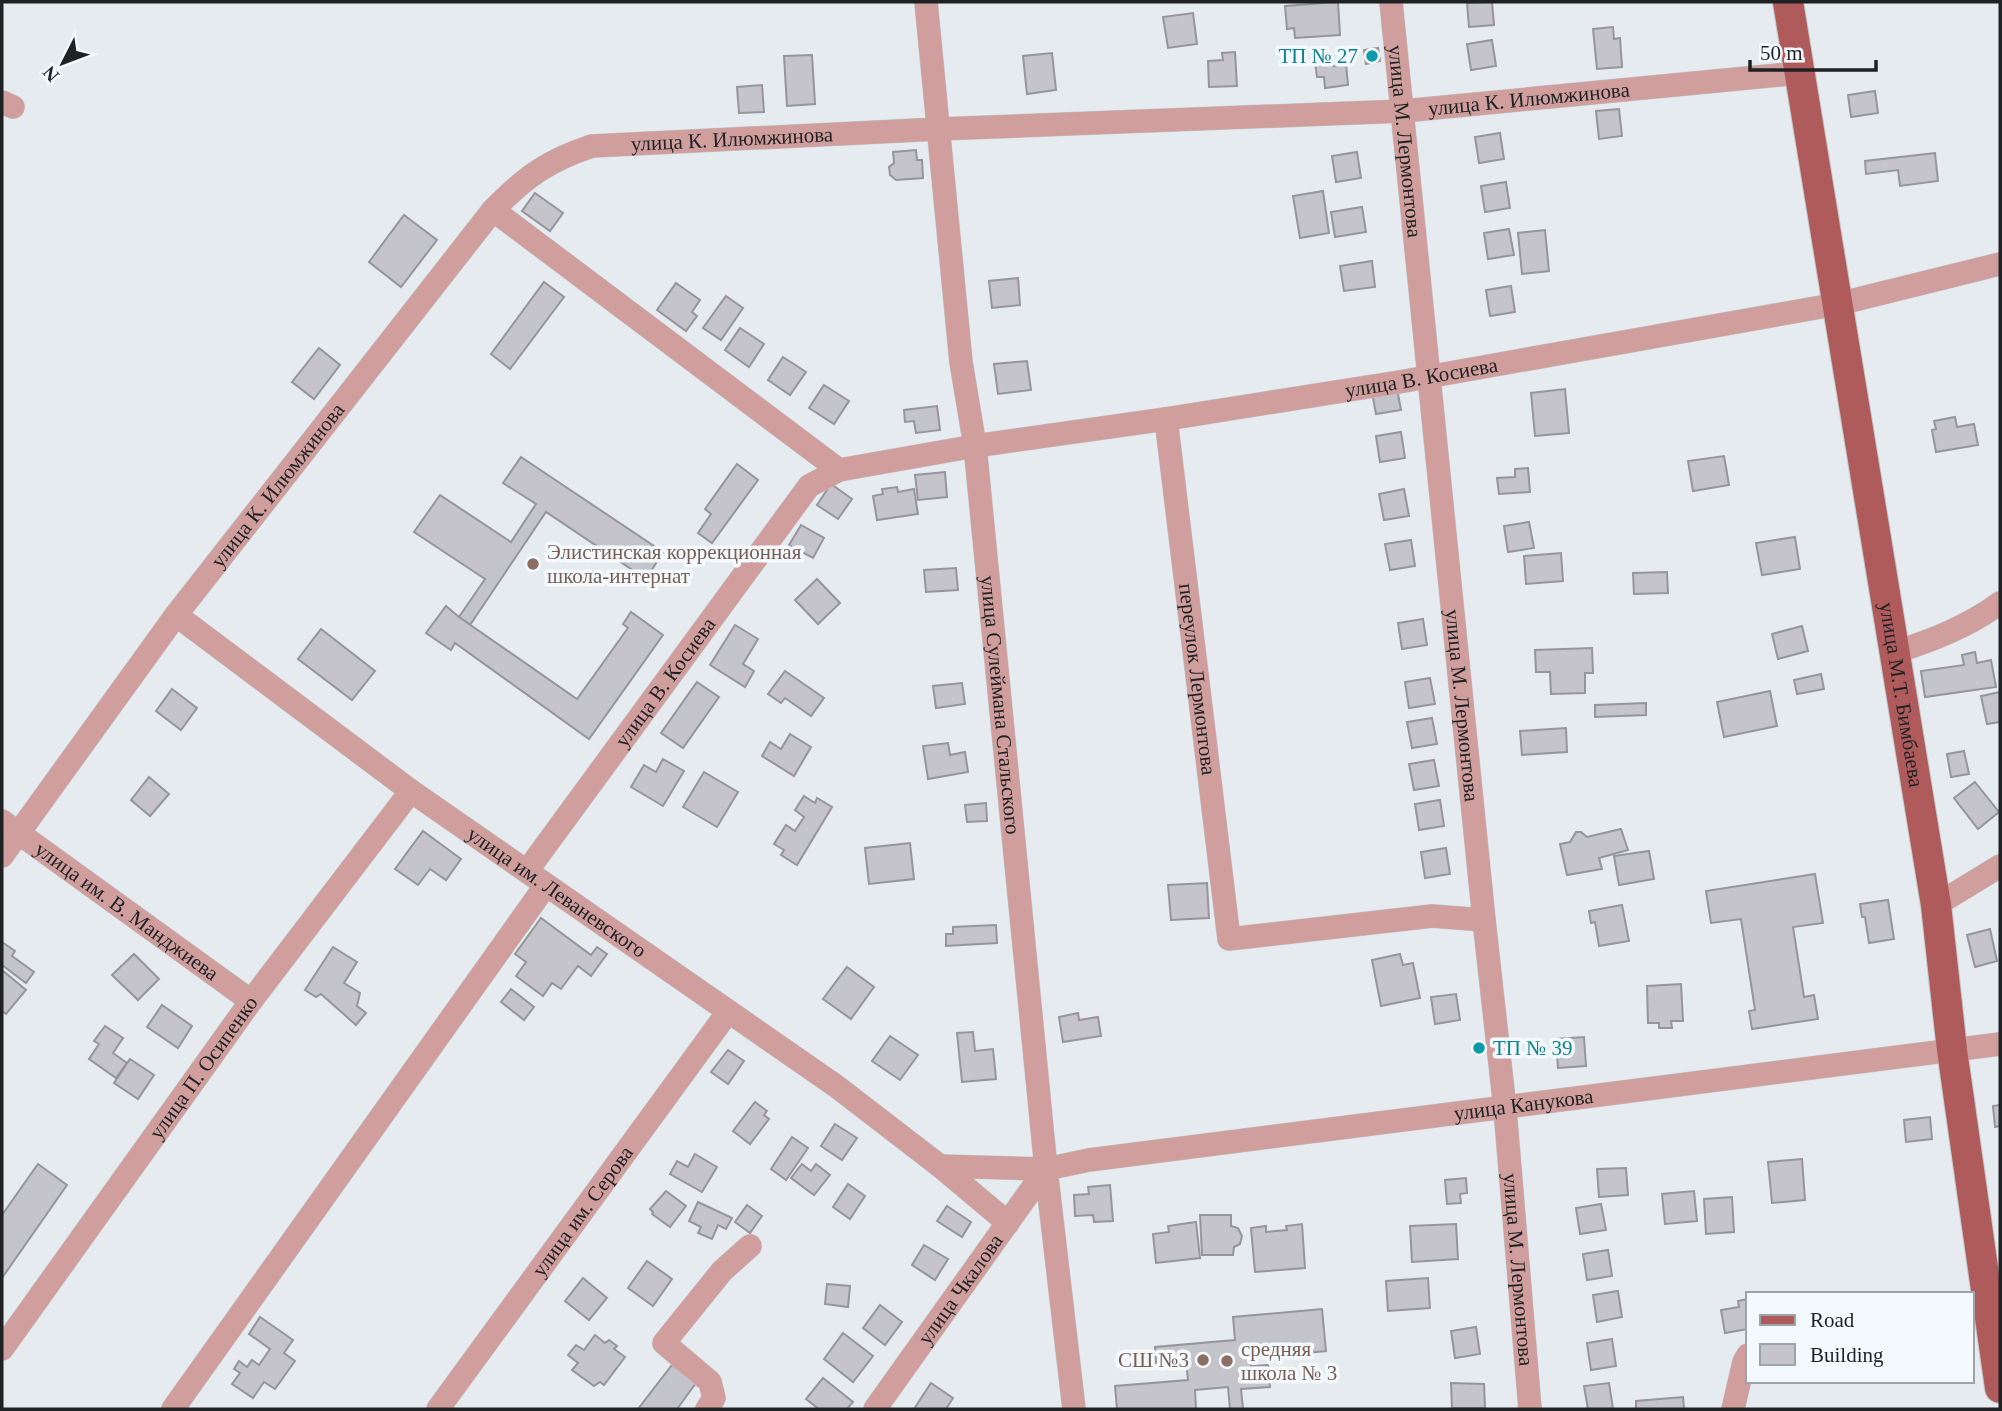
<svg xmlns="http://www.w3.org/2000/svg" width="2002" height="1411" font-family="'Times New Roman',serif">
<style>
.building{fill:#c4c4ca;stroke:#95959a;stroke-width:2}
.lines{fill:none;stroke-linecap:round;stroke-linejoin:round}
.minor-casing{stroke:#c2c7ca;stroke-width:24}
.major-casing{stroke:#c2c7ca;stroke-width:32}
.minor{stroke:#cf9e9d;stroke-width:23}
.major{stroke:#af5b5c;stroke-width:30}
.culture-dot{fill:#0f9aa8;stroke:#f3f9fd;stroke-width:2.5}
.education-dot{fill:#8d6e63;stroke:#f3f9fd;stroke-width:2.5}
.labels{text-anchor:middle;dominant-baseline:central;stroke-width:7;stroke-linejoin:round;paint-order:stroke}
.culture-label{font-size:21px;fill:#0d838f;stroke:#f3f9fd;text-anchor:end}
.street-label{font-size:21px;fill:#1f2123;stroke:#f3f9fd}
.education-label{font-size:21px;fill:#785e54;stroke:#f3f9fd;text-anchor:start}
</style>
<rect width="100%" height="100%" fill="#e6ebef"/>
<g class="building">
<polygon points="1338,2 1340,35 1295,38 1294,28 1287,29 1285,6"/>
<polygon points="1492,2 1494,25 1469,27 1467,3"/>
<polygon points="1193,13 1197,44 1168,48 1163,17"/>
<polygon points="1613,27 1614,39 1620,38 1622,67 1597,69 1593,29"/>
<polygon points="1492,40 1496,66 1471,70 1467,44"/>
<polygon points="1378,48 1380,61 1366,64 1364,50"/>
<polygon points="1235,52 1237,86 1209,87 1208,61 1223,60 1222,53"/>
<polygon points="1052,53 1056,90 1027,94 1023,56"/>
<polygon points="812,55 815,104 787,106 784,56"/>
<polygon points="1332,60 1333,66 1346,64 1348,85 1325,88 1324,77 1317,77 1315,62"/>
<polygon points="762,85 764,112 739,113 737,87"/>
<polygon points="1875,91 1878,113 1851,117 1848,95"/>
<polygon points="1619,109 1622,136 1599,139 1596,111"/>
<polygon points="1500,133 1504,159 1479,163 1475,137"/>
<polygon points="916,150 917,160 922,160 923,178 896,180 890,175 889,167 894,163 893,152"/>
<polygon points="1357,152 1361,178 1336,182 1332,156"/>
<polygon points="1935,153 1938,181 1900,186 1898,170 1866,174 1865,161"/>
<polygon points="1506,182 1510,208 1485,212 1481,186"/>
<polygon points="1323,191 1329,233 1300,238 1293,196"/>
<polygon points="535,193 563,213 550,231 522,211"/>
<polygon points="1362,207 1366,232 1335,237 1331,212"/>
<polygon points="404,215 437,240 401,287 369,262"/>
<polygon points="1509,229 1514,255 1488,259 1484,233"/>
<polygon points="1545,230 1549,271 1522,274 1518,233"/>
<polygon points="1372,261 1375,287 1344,291 1340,266"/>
<polygon points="1018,278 1020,305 992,308 989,281"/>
<polygon points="544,282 564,297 510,369 491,354"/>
<polygon points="676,283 700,300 692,312 697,316 686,331 657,310"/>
<polygon points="1511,286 1515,312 1490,316 1486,290"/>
<polygon points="726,296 743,308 721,340 703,328"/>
<polygon points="740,328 764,344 749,367 725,350"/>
<polygon points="319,348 340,365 314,399 292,382"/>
<polygon points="783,357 806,372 790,395 768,380"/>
<polygon points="1027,361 1031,390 998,394 994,364"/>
<polygon points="1396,383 1401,410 1376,414 1371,387"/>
<polygon points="824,385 849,401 834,424 809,408"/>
<polygon points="1565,389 1569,433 1535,436 1531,393"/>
<polygon points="937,406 940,430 916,433 914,421 905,422 904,410"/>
<polygon points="1955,417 1957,427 1974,424 1978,445 1936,452 1932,430 1936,429 1934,421"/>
<polygon points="1401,432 1405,458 1380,462 1376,436"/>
<polygon points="1724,456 1729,485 1693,491 1688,461"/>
<polygon points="521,457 663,552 646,579 546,512 470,625 459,617 485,579 414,532 440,495 511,542 536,504 503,483"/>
<polygon points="737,464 758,480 712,543 698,533 711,514 705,509"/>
<polygon points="1528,468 1530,492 1499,494 1497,478 1515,477 1515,469"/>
<polygon points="945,472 947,497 918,500 915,475"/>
<polygon points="831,484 852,499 838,519 817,505"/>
<polygon points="897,487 898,492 914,489 918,514 877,520 873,496 883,494 882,489"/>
<polygon points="1404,489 1409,516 1384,520 1379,494"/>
<polygon points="1529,522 1534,548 1508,552 1504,526"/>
<polygon points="801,525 824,538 813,558 789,545"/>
<polygon points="1795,537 1800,569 1762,575 1756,543"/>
<polygon points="1411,540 1415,566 1390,570 1385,544"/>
<polygon points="1561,553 1563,581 1526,584 1524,556"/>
<polygon points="956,568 958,590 926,592 924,570"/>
<polygon points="1667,572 1668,593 1634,594 1633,573"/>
<polygon points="817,579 840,603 818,624 795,600"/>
<polygon points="446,606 459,617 577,699 628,628 623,624 631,612 663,635 589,739 455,643 451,650 426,633"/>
<polygon points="1423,619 1427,645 1402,649 1398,623"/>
<polygon points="735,625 758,639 743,664 754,671 745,687 710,665"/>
<polygon points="1802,626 1808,651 1778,659 1772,634"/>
<polygon points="321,629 375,671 352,700 298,659"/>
<polygon points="1592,648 1593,673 1585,673 1585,693 1551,694 1550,672 1536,672 1535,650"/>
<polygon points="1975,652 1977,663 1991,660 1996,687 1925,697 1921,671 1964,665 1962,655"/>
<polygon points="785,671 824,698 811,716 785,698 781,703 768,694"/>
<polygon points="1821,674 1824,689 1797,694 1794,680"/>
<polygon points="1430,678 1435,704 1409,708 1405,682"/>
<polygon points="697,682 719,697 683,748 661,733"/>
<polygon points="962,683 965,704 936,708 933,686"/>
<polygon points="172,689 197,708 181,730 156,711"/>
<polygon points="1770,691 1777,726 1724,737 1717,702"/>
<polygon points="2000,692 2000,722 1987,724 1981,696"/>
<polygon points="1646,703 1646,715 1595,717 1595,705"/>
<polygon points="1432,718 1437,744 1412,748 1407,722"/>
<polygon points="1566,728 1567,752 1522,755 1520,731"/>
<polygon points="790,734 811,747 794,776 762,756 770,742 781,749"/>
<polygon points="948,743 950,755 965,752 968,772 928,779 923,746"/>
<polygon points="1964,751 1969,774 1951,777 1947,754"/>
<polygon points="663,759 684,771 663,806 631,787 644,765 656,772"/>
<polygon points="1434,760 1439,786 1414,790 1409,764"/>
<polygon points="704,772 738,792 717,827 683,807"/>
<polygon points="149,777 169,794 150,816 131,800"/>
<polygon points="1975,782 1999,812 1978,829 1954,798"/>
<polygon points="804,796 815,803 817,798 832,807 797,865 781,855 784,850 774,844 786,825 795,831 804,817 795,810"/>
<polygon points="1440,800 1444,826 1419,830 1415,804"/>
<polygon points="986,803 987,821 967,822 965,805"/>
<polygon points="1621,829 1628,850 1599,858 1602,869 1567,875 1560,844 1570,842 1576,832 1581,832 1587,837"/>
<polygon points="423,831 461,859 446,880 430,869 418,885 395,869"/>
<polygon points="910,843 914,879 869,884 865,848"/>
<polygon points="1446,848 1450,874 1425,878 1421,852"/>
<polygon points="1649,851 1654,879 1619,885 1614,856"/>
<polygon points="1815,874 1823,923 1793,927 1804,997 1814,995 1818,1019 1752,1029 1749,1011 1755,1010 1741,919 1711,923 1706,891"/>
<polygon points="1207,883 1209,918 1171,920 1168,885"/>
<polygon points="1888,900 1894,939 1869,943 1865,917 1862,917 1860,904"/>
<polygon points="1622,905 1629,941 1599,946 1595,922 1591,923 1589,911"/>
<polygon points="541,918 591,955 597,947 607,954 591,976 578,966 561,989 552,983 543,996 516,976 526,962 515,954"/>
<polygon points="996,925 997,943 946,946 946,934 953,934 953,927"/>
<polygon points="1990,929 1997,961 1975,967 1967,935"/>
<polygon points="2,942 15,951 12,956 34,972 26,983 2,965"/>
<polygon points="333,947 357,962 344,983 360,993 357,1006 366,1013 356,1025 321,994 316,997 305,990"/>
<polygon points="134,954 159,979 138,1000 112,975"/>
<polygon points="1400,954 1403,965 1413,963 1420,998 1381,1006 1372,960"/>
<polygon points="847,967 874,987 851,1019 823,999"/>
<polygon points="2,970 26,990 6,1014 2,1011"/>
<polygon points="1681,984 1683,1021 1671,1021 1672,1028 1659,1028 1659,1023 1648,1023 1647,986"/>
<polygon points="511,989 534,1007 524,1020 501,1002"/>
<polygon points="1456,994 1460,1020 1435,1024 1431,997"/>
<polygon points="162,1005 192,1026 178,1048 147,1027"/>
<polygon points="1078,1013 1079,1020 1098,1017 1101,1036 1063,1042 1059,1017"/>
<polygon points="105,1026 123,1038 113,1053 127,1063 116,1078 89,1059 99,1044 94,1041"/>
<polygon points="973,1032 975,1051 993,1049 996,1079 962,1082 957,1033"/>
<polygon points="890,1036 918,1055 900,1080 872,1061"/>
<polygon points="1584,1037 1586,1066 1558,1068 1556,1039"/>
<polygon points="1483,1042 1484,1052 1475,1054 1473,1044"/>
<polygon points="728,1050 744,1061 728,1084 711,1072"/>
<polygon points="130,1059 154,1075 138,1099 114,1083"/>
<polygon points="755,1102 767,1111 764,1115 769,1119 750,1144 733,1131"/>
<polygon points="2000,1105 2000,1126 1995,1127 1993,1106"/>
<polygon points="1930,1117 1932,1139 1906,1142 1904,1120"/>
<polygon points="835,1124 857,1138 842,1160 821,1146"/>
<polygon points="792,1137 808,1148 786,1180 771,1169"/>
<polygon points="695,1154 717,1167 702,1192 670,1174 677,1161 688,1167"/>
<polygon points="1802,1159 1805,1200 1772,1203 1768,1162"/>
<polygon points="38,1164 67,1185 2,1278 2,1215"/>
<polygon points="802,1164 811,1171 816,1164 830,1175 814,1195 791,1178"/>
<polygon points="1626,1168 1628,1195 1599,1197 1597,1169"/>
<polygon points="1466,1178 1467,1193 1460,1194 1461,1203 1447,1204 1445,1180"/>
<polygon points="848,1184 865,1196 850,1219 833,1207"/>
<polygon points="1110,1185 1113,1221 1094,1222 1093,1215 1075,1216 1074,1195 1089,1194 1088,1187"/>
<polygon points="666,1191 686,1206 670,1227 652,1214 653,1212 650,1209"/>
<polygon points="1694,1191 1697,1221 1665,1224 1662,1194"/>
<polygon points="1732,1197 1734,1232 1706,1234 1704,1199"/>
<polygon points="698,1202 732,1218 726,1229 718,1225 712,1239 698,1233 701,1227 689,1221"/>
<polygon points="1601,1204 1606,1230 1580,1234 1576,1208"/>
<polygon points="747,1205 762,1216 750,1233 735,1222"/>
<polygon points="947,1206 971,1222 962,1237 937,1221"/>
<polygon points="1200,1215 1231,1215 1231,1226 1238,1228 1242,1236 1240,1244 1234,1247 1233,1255 1202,1255"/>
<polygon points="1196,1222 1200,1258 1156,1263 1153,1234 1169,1232 1168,1226"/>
<polygon points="1302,1224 1305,1268 1255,1272 1251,1228 1266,1226 1266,1232 1287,1230 1286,1226"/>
<polygon points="1456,1224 1458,1259 1412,1262 1410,1226"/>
<polygon points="924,1245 948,1259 935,1280 912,1265"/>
<polygon points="1608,1250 1612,1276 1587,1280 1583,1254"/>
<polygon points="647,1261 672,1279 653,1306 628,1288"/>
<polygon points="583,1278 607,1298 589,1320 565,1301"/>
<polygon points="1428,1278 1430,1308 1388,1311 1386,1281"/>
<polygon points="827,1284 850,1286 848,1307 825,1304"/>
<polygon points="1618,1291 1622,1317 1597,1322 1593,1295"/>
<polygon points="1748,1299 1748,1329 1725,1333 1721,1310 1739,1307 1738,1301"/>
<polygon points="880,1305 902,1322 885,1345 863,1328"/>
<polygon points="1322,1309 1326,1351 1250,1358 1251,1366 1268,1365 1270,1387 1241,1389 1243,1409 1230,1409 1228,1387 1195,1390 1196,1409 1117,1409 1115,1386 1188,1380 1186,1362 1156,1365 1155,1347 1235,1340 1233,1317"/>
<polygon points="260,1317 293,1340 284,1353 295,1361 275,1389 264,1382 253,1398 232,1384 240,1373 234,1369 239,1361 247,1367 252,1360 259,1365 270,1349 249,1334"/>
<polygon points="1476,1327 1480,1354 1455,1358 1451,1331"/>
<polygon points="843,1333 873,1356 853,1382 824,1359"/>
<polygon points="595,1335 605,1343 609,1340 617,1346 614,1349 625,1357 604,1385 600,1382 594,1386 572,1370 578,1363 568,1355 576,1345 584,1350"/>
<polygon points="1612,1339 1616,1366 1591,1370 1587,1343"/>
<polygon points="672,1365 696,1383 677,1409 638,1409"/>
<polygon points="823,1378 853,1402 847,1409 819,1409 806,1399"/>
<polygon points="931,1383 953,1398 946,1409 914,1409"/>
<polygon points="1451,1383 1484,1384 1485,1408 1452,1408"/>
<polygon points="1609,1383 1613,1409 1588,1409 1584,1386"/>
<polygon points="1683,1397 1684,1409 1636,1409 1636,1401"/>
</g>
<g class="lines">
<defs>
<g id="minor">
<path id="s1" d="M926,2L961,362L975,446L1046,1169L1074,1409"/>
<path id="s2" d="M1391,2L1484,920L1505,1109L1530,1409"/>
<polyline points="2,102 13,107"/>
<polyline points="493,210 839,470"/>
<path id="s3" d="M1166,419L1229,939L1432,916L1484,920"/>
<path id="s4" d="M176,615L411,791L836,1086L940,1166L1008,1223"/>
<path d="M1896,652C1933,640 1969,626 2000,603"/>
<path id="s5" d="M2,821L251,1001"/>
<path id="s6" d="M2,856L176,615L493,210C525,177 549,160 592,146L939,129L1403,111L1800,73"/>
<path id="s7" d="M527,871L809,486L839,470L975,446L1166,419L1399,382L1838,304L2000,264"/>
<polyline points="1936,905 2000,866"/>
<path id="s8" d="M940,1166L1046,1169L1089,1160L2000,1044"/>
<path id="s9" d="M2,1349L251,1001L411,791"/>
<polyline points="173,1409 546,885"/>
<path id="s10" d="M438,1409L728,1012"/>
<polyline points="707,1409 714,1398 710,1382 664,1343 722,1271 750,1246"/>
<path id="s11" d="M875,1409L1046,1169"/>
<polyline points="1733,1409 1744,1362 1748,1355"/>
</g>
<g id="major">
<path id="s12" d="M1788,2L1936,905L1952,1050L2000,1388"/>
</g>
</defs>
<use href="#minor" class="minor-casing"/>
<use href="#major" class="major-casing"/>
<use href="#minor" class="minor"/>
<use href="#major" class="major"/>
</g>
<g class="culture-dot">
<circle cx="1372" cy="56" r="7"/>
<circle cx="1479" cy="1048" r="7"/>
</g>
<g class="education-dot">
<circle cx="533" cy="564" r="7"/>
<circle cx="1203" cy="1360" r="7"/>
<circle cx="1227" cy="1361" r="7"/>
</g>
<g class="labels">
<g class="culture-label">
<text x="1358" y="56">ТП № 27</text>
<text x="1493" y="1048" text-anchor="start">ТП № 39</text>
</g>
<g class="street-label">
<text stroke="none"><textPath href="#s6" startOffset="1869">улица К. Илюмжинова</textPath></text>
<text stroke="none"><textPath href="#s6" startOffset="1071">улица К. Илюмжинова</textPath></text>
<text stroke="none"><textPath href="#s2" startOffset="140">улица М. Лермонтова</textPath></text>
<text stroke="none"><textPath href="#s7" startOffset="1101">улица В. Косиева</textPath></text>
<text stroke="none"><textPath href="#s6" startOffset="462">улица К. Илюмжинова</textPath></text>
<text stroke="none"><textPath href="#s3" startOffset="262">переулок Лермонтова</textPath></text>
<text stroke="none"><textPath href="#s7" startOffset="234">улица В. Косиева</textPath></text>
<text stroke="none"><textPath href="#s12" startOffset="702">улица М.Т. Бимбаева</textPath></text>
<text stroke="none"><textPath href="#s1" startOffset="707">улица Сулеймана Стальского</textPath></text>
<text stroke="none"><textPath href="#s2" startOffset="707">улица М. Лермонтова</textPath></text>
<text stroke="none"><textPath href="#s4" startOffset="471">улица им. Леваневского</textPath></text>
<text stroke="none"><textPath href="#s5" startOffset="154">улица им. В. Манджиева</textPath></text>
<text stroke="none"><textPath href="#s9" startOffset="346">улица П. Осипенко</textPath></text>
<text stroke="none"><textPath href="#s8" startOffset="588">улица Канукова</textPath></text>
<text stroke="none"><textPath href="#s10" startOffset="245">улица им. Серова</textPath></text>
<text stroke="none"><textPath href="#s2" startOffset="1274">улица М. Лермонтова</textPath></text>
<text stroke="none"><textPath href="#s11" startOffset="147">улица Чкалова</textPath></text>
</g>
<g class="education-label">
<text x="547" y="552">Элистинская коррекционная<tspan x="547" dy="24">школа-интернат</tspan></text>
<text x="1241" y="1349">средняя<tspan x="1241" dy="24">школа № 3</tspan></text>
<text x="1189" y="1360" text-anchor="end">СШ №3</text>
</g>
</g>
<rect width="2002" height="1411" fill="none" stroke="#1f2123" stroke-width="7"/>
<rect x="1746" y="1292" width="228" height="91" fill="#f3f9fd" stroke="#9ea3a6" stroke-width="2"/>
<rect x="1760" y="1315" width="35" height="10" fill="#af5b5c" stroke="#9ea3a6" stroke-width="2"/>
<text x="1810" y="1327" font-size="21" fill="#1f2123">Road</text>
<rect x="1760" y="1344" width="35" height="21" fill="#c4c4ca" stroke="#9ea3a6" stroke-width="2"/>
<text x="1810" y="1362" font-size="21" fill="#1f2123">Building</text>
<g transform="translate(63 63) rotate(228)" stroke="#f3f9fd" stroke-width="5" paint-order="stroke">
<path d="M0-5L12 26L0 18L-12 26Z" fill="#1f2123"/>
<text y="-10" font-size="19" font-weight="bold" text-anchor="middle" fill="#1f2123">N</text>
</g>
<path d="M1750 60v10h126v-10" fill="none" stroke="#1f2123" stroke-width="3.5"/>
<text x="1760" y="60" font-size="21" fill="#1f2123" stroke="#f3f9fd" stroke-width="5" paint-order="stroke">50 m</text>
</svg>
